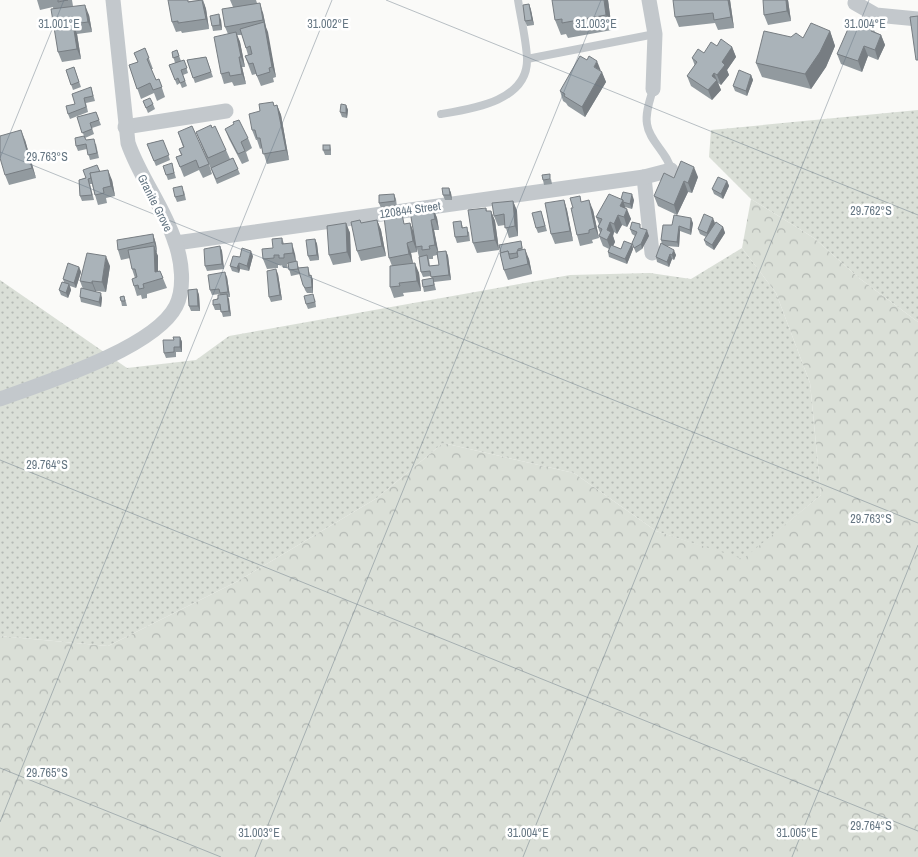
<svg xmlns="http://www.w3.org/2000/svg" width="918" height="857" font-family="'Archivo Narrow',sans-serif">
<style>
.grass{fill:url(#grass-dots)}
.forest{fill:url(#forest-crowns)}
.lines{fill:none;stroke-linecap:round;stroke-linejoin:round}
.lane{stroke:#c3c8cc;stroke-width:8}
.street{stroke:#c3c8cc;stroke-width:15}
.wall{fill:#929a9f;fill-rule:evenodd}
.shaded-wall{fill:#777d82}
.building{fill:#aab3b9;stroke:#777d82}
.ticks{fill:none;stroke:#657683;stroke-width:1;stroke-opacity:0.45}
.labels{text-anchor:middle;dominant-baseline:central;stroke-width:5;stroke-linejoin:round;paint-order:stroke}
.street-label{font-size:12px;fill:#657683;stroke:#fff}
.ticks-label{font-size:12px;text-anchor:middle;fill:#657683;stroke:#fff;stroke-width:5;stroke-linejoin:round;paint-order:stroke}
</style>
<defs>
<pattern id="grass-dots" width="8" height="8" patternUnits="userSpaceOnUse" patternTransform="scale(1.25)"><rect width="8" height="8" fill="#dadfd7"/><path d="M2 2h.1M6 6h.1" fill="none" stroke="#b4b9b4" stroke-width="1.8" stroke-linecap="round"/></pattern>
<pattern id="forest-crowns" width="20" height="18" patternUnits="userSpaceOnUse" patternTransform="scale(1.25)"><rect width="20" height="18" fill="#dadfd7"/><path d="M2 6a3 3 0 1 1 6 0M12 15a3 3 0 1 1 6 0" fill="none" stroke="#b4b9b4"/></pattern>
</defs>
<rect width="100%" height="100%" fill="#fafaf8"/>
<g class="grass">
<polygon points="918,110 918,322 859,278 814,238 751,199 709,157 711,130"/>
<polygon points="742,248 776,293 810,383 821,495 743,560 656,531 574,473 443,443 377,498 238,581 108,646 0,636 0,280 127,368 196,360 229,336 570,275 650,273 691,279"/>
</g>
<polygon class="forest" points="751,199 814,238 859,278 918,322 918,857 0,857 0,636 108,646 238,581 377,498 443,443 574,473 656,531 743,559 821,495 810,383 776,293 742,248"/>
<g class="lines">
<g class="lane">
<polyline points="527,59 655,34"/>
<path d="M653,89C650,100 645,113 647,124C649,141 668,153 671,170"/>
<path d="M441,114C472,109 529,101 527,58C526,39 521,19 518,0"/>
</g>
<g class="street">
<polyline points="649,0 655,34 653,89"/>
<polyline points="855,3 876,15 918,19"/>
<polyline points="125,127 226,111"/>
<polyline points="644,177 652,253"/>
<polyline points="176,243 644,177 671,170"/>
<path d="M0,399C44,383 155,348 176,306C185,288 182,261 175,242C164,207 140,178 128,143L113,0"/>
</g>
</g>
<g class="wall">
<polygon points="37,0 72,0 73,6 71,7 89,15 92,32 77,34 81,59 62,62 58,52 53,7 40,10"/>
<polygon points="203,0 206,9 209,29 182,33 181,31 176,32 172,22 189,1"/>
<polygon points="230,0 256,0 257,3 263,13 276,77 273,78 274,82 261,86 256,74 252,75 245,56 248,55 242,35 237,35 240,42 245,67 242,67 246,84 234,86 232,82 224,84 221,74 228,34 225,27 233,7"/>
<polygon points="608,0 612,30 568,38 566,34 561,35 555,20"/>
<polygon points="730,0 734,28 718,30 715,23 679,27 675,17"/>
<polygon points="788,0 791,21 768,25 764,15"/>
<polygon points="529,4 531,10 534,25 527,26 525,21"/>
<polygon points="221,20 222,30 213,31 212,26"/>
<polygon points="858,25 873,28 875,32 881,35 885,45 878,60 868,56 862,72 841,64 837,54"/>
<polygon points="830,31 835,46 826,67 811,89 762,77 756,63 791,37 803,38"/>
<polygon points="717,46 732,47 736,57 727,70 729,75 721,85 718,83 721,90 712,100 691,86 687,76 695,66 692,58 704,53"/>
<polygon points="145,48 153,69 151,69 156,80 159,79 165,97 157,101 154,93 141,99 129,65 138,62 134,53"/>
<polygon points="177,50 181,61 184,60 188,73 183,75 187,86 182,88 180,83 177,85 169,65 175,63 172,52"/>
<polygon points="206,57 213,77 195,83 187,60"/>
<polygon points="74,67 81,87 73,90 66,70"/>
<polygon points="601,71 606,82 585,117 568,106 566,103 563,101 560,91"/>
<polygon points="751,75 753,80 747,96 735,91 733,86"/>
<polygon points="91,87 95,101 86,103 88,112 70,119 68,114 75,104"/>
<polygon points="143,101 153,104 155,109 148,113"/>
<polygon points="277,105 281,115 289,160 267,164 262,148 260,149 257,140 256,140 252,130 260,111"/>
<polygon points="346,105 348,110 347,118 342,117 340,112"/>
<polygon points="96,112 101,125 92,128 94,134 85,138 86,140 96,144 99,158 90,160 87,149 78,151 76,146 84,136 77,117"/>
<polygon points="212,128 226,150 230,159 233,158 240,174 217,184 196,132"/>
<polygon points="225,129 248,138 252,148 246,152 249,161 242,164 229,139"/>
<polygon points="178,132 209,164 212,174 203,178 199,170 184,177 176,157 181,155 179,149 183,147"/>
<polygon points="25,140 36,178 9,185 5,175"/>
<polygon points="163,140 170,160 156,166 147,144"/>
<polygon points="330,145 331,150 331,155 325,155 323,150"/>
<polygon points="163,166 173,168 176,178 168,180"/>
<polygon points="100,172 112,180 115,196 106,198 107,203 98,205 95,195 92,184 90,184 94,200 82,201 80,196 79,180"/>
<polygon points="698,177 692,193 688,192 677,215 658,206 654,196 674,178"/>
<polygon points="551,179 552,184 544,185 543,180"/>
<polygon points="727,181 729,186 723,199 714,194 712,189"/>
<polygon points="449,188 451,193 452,200 445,200 443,195"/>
<polygon points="184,191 186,200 177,202 175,197"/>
<polygon points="394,194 396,199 397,207 381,208 379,203"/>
<polygon points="621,199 634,200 632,209 625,207 631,219 627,227 622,225 617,234 614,232 613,236 615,242 613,246 621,249 632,244 633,249 627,264 609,257 608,252 609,249 603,246 599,236 600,233 598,227 599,224 596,217"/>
<polygon points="564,200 567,210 573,241 555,244 551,234"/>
<polygon points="513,201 517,211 518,236 509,238 505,225 498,226 494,216"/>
<polygon points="582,202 593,210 599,238 592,240 593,243 580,246 577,235 573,208"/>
<path d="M433,208L437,218L439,230H434L438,252L446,251L448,256L451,280L434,282L436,290L424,292L423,287L432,278L431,276L423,277L421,272L419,257L417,249V252L411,253L413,263L419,273L421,291L403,293L404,296L394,298L390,287L392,266L389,258L406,224L410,223L413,231ZM437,255L439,265L430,266L429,259H433V256Z"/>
<polygon points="486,208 487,211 491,211 495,221 499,250 477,253 473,243"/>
<polygon points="541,211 547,231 538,233 536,228"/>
<polygon points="377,220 381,230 386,256 361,261 357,251"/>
<polygon points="461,221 463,228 469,232 470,241 457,243 455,237"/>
<polygon points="346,223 350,233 351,262 333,265 329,255"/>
<polygon points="693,223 691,235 680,231 679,247 666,246 676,255 674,260 672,259 669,267 657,262 656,257 662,244 661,240 672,225"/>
<polygon points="715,223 723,227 725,233 714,250 706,245 704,240 706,237 700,234 698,229"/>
<polygon points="642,228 649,236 642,249 636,253 632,243 635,236 632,234 630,229"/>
<polygon points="153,234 156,244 157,252 156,253 158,256 158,271 160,271 167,288 147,294 147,298 142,299 141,295 137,296 134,286 135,278 132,269 130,258 121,260 118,250"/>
<polygon points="282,238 284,244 295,254 296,261 299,268 308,267 310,275 311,275 313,280 313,293 307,293 305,290 300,274 291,276 288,264 287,264 288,268 283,268 282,265 278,265 278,268 267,269 263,259"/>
<polygon points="315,239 317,244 319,260 310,261 308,256"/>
<polygon points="521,241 523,250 529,259 532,274 508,280 504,270 500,253"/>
<polygon points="220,246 222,251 224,269 207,271 205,266"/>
<polygon points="253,256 249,271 240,269 239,273 232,271 230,266 240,257"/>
<polygon points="110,266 106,292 96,291 96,292 102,298 101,307 81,302 80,297 83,289 80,281"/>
<polygon points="79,267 81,272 76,288 70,286 71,290 68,298 61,295 59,290 64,282 63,279"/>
<polygon points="278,274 282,300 271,302 269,297"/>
<polygon points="227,277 230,297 228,297 231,316 223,317 221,310 215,310 213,305 220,294 212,295 210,290"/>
<polygon points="197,289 199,295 200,311 191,311 189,306"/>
<polygon points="124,296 126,302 127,306 122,306 121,301 120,297"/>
<polygon points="315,299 316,307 308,309 306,304"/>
<polygon points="180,337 182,342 182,352 176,352 176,357 166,358 164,353 174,340"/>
</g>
<g class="shaded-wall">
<polygon points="203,0 206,9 209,29 206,19"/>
<polygon points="604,0 608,0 612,30 606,15"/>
<polygon points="728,0 730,0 734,28 731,17"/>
<polygon points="786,0 788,0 791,21 787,11"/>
<polygon points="260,3 263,13 266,27 268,32 276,77 272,67"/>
<polygon points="529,4 531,10 534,25 532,20"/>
<polygon points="85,5 89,15 92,32 88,22"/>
<polygon points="219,14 221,20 222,30 220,25"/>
<polygon points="73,24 77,34 81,59 77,49"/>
<polygon points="830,31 835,46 826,67 811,89 805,74"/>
<polygon points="236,32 240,42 245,67 241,57"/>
<polygon points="881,35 885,45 878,60 875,50"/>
<polygon points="864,46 868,56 862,72 858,61"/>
<polygon points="732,47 736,57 727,70 729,75 721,85 717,75 722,62"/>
<polygon points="239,57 242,67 246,84 242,74"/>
<polygon points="597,61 601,71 594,67"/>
<polygon points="602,72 606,82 585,117 582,107"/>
<polygon points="714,73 721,90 712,100 708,90 712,76"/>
<polygon points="751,75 753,80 747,96 746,91"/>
<polygon points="277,105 281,115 289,160 286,150"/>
<polygon points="346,105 348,110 347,118 346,113"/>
<polygon points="21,130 25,140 36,178 32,168"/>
<polygon points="694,167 698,177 692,193 688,183"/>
<polygon points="108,170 112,180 115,196 111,186"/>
<polygon points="684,181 688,192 677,215 674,205"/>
<polygon points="727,181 729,186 723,199 721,194"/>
<polygon points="449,188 451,193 452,200 450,195"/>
<polygon points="632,194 634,200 632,209 630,204"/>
<polygon points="564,200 567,210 573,241 570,231"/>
<polygon points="589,200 593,210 599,238 595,228"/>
<polygon points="623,200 626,210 620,206"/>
<polygon points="513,201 517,211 518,236 515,226"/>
<polygon points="433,208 437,218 439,230 435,219"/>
<polygon points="627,209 631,219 627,227 624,217"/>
<polygon points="491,211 495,221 499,250 495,240"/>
<polygon points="618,215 622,225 617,234 614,224"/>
<polygon points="691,218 693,223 691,235 690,230"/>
<polygon points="713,218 715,223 709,238 707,233"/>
<polygon points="377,220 381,230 386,256 382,246"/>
<polygon points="431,220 434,230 439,255 435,245"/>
<polygon points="610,222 614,232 613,236 615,242 611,250 607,240 607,230"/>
<polygon points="346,223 350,233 351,262 347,252"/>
<polygon points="410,223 414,233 417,252 413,241"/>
<polygon points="679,226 680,231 679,247 677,242"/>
<polygon points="723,227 725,233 714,250 712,245"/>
<polygon points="647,230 649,236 642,249 641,244"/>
<polygon points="153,234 156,244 157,252 154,242"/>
<polygon points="315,239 317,244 319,260 317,255"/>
<polygon points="292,243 295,254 296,263 293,253"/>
<polygon points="407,243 411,253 413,264 409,254"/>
<polygon points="632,244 633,249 627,264 625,259"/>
<polygon points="154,246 158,256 158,279 155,272"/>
<polygon points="220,246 222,251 224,269 222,264"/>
<polygon points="525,249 529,259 532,274 528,264"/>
<polygon points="674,250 676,255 674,260 672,255"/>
<polygon points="251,251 253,256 249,271 247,266"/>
<polygon points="446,251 448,256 451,280 449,275"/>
<polygon points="670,254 672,259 669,267 667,262"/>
<polygon points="106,256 110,266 106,292 102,282"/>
<polygon points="239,263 240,269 239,273 237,268"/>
<polygon points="415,263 419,273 421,291 417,281"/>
<polygon points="79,267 81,272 76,288 74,283"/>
<polygon points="276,269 278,274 282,300 280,295"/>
<polygon points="225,272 227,277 230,297 228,292"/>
<polygon points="311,275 313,280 313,293 312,287"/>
<polygon points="92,281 96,291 96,293 92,283"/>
<polygon points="69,284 71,290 68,298 66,293"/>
<polygon points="197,289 199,295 200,311 198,306"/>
<polygon points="101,293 102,298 101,307 99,302"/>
<polygon points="227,294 229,299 231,316 229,311"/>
<polygon points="180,337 182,342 182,352 180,347"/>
</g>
<g class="building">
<polygon points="58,0 68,0 58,2"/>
<polygon points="168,0 188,0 188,2 202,0 206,19 178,23 178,21 172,22"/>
<polygon points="552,0 604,0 606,15 562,23 562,19 555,20"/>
<polygon points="673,0 728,0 731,17 714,20 713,13 675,17"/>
<polygon points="763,0 786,0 787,11 764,15"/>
<polygon points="260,3 263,20 225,27 222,9"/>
<polygon points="529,4 532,20 525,21 523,5"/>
<polygon points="85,5 88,22 73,24 77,49 58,52 51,9"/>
<polygon points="219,14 220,25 212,26 210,16"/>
<polygon points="918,16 918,60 916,60 910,17"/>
<polygon points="264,22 272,67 269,68 270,72 257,76 253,63 249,64 245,56 252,54 250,46 246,48 240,29"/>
<polygon points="851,22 858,25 860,22 873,28 871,31 881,35 875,50 864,46 858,61 837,54"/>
<polygon points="811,23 830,31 820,52 805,74 756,63 764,31 791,37 796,33 803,38"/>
<polygon points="236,32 241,57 239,57 242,74 230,76 229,72 221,74 214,37"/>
<polygon points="721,39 732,47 722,62 725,65 717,75 714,73 712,76 717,80 708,90 687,76 697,62 692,58 698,49 704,53 711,42 717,46"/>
<polygon points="145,48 149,58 147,59 156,80 159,79 162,87 153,90 150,83 137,89 129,65 138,62 134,53"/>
<polygon points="177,50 179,56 173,58 172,52"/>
<polygon points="580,56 587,60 589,56 597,61 594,67 602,72 582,107 564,96 565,94 560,91"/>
<polygon points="206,57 211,72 193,78 187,60"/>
<polygon points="184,60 187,68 181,70 185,81 180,83 178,78 175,80 169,65"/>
<polygon points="74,67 79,82 71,85 66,70"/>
<polygon points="739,70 751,75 746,91 733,86"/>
<polygon points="91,87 93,96 84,98 86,107 68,114 66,106 75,104 72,94"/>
<polygon points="150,98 153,104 146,108 143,101"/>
<polygon points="273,102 274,106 277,105 286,150 263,154 260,138 257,138 255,130 252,130 249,114 260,111 259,104"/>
<polygon points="341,104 346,105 346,113 340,112"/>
<polygon points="96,112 99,120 90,123 92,129 82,133 77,117"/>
<polygon points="239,120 248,138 241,142 245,151 238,154 225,129 234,124 233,122"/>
<polygon points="211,125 212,128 215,126 226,150 208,158 196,132"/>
<polygon points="192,126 209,164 199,168 196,160 180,167 176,157 182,155 179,149 184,147 178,132"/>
<polygon points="21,130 32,168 5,175 0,158 0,136"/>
<polygon points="84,136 86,140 94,139 97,153 88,155 86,144 76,146 75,138"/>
<polygon points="163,140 169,155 154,161 147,144"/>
<rect x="323" y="145" width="7" height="5"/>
<polygon points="233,158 238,169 216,179 211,168"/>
<polygon points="681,161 694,167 688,183 684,181 674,205 654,196 664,173 674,178"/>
<polygon points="172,163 174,173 166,175 163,166"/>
<polygon points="97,165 100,172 90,173 91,178 88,179 92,195 80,196 79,180 86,178 83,170"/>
<polygon points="108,170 111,186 103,188 104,193 95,195 90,173"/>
<polygon points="550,174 550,179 543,180 542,175"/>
<polygon points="718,177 727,181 721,194 712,189"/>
<polygon points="182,186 184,195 175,197 173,188"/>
<polygon points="442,188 449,188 450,195 443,195"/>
<polygon points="623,192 632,194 630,204 623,202 623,200 621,199"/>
<polygon points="394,194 395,201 379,203 379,195"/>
<polygon points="609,194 623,200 620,206 627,209 624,217 618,215 614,224 610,222 607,230 611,232 607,240 599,236 602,229 598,227 602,219 596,217"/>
<polygon points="580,196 581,202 589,200 595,228 589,230 589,233 577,235 571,208 573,208 570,198"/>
<polygon points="564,200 570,231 551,234 545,203"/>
<polygon points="513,201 515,226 505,228 504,214 494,216 492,203"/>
<polygon points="433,208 435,219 431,220 435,245 429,246 430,249 422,250 422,246 416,247 410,211"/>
<polygon points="486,208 486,211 491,211 495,240 473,243 468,210"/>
<polygon points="541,211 545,226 536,228 532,213"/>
<polygon points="402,214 404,224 410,223 413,241 407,243 409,254 389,258 384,217"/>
<polygon points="704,214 713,218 707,233 698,229"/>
<polygon points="674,215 691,218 690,230 679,226 677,242 661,240 663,225 672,225"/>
<polygon points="360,220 361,223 377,220 382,246 357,251 351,222"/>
<polygon points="461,221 462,228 467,227 468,236 455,237 453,222"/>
<polygon points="632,222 640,224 640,228 647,230 641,244 634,248 632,243 637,232 630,229"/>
<polygon points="716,222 723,227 712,245 704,240"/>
<polygon points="346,223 347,252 329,255 327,226"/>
<polygon points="153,234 154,242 118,250 117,240"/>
<polygon points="282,238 282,244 292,243 293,253 284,254 284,258 279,258 279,255 274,255 274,258 263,259 262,249 273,248 272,239"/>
<polygon points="315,239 317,255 308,256 306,240"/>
<polygon points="521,241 522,248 518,249 517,253 509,254 508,251 501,253 499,245"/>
<polygon points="624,241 632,244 625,259 608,252 611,245 621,249"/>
<polygon points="661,243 674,250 672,255 670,254 667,262 656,257"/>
<polygon points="154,246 155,272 160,271 163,278 143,284 144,288 139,289 138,285 134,286 132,279 137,277 135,269 132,269 128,250"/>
<polygon points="220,246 222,264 205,266 204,249"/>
<polygon points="242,248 251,251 247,266 239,263 237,268 230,266 233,256 240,257"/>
<polygon points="525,249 528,264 504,270 500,253 508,251 510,259 518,257 517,251"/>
<polygon points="446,251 449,275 431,277 430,271 421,272 419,257 427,255 429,266 439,265 437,252"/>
<polygon points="87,253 106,256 102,282 92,281 92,283 80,281"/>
<polygon points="297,261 298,269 289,270 288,263"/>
<polygon points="68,263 79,267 74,283 63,279"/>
<polygon points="415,263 417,281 399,283 400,286 390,287 390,266"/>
<polygon points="308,267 309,276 311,275 312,287 305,288 303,285 298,268"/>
<polygon points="276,269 280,295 269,297 267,271"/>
<polygon points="225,272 228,292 220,293 219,289 210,290 208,275"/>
<polygon points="433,278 434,285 423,287 422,280"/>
<polygon points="62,282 69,284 66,293 59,290"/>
<polygon points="81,288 101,293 99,302 80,297"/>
<polygon points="197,289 198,306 189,306 188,290"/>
<polygon points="227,294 229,311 221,312 220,304 213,305 213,300 218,299 218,295"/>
<polygon points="313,294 315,302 306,304 304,296"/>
<polygon points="124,296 125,301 121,301 120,297"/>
<polygon points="173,337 180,337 180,347 174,347 174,352 164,353 163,340 174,340"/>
</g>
<path class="ticks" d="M386,0L918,215M0,152L918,523M0,158L64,0M0,460L918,831M0,768L221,857M0,822L332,0M255,857L601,0M523,857L869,0M792,857L918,545"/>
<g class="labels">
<g class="street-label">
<text transform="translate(155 203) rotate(63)">Granite Grove</text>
<text transform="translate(410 210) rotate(-8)">120844 Street</text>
</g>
</g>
<g class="ticks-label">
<text x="59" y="28">31.001°E</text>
<text x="328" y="28">31.002°E</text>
<text x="596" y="28">31.003°E</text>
<text x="865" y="28">31.004°E</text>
<text x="47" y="161">29.763°S</text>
<text x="871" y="215">29.762°S</text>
<text x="47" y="469">29.764°S</text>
<text x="871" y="523">29.763°S</text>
<text x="47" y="777">29.765°S</text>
<text x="871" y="830">29.764°S</text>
<text x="259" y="837">31.003°E</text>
<text x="528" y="837">31.004°E</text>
<text x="797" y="837">31.005°E</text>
</g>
</svg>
